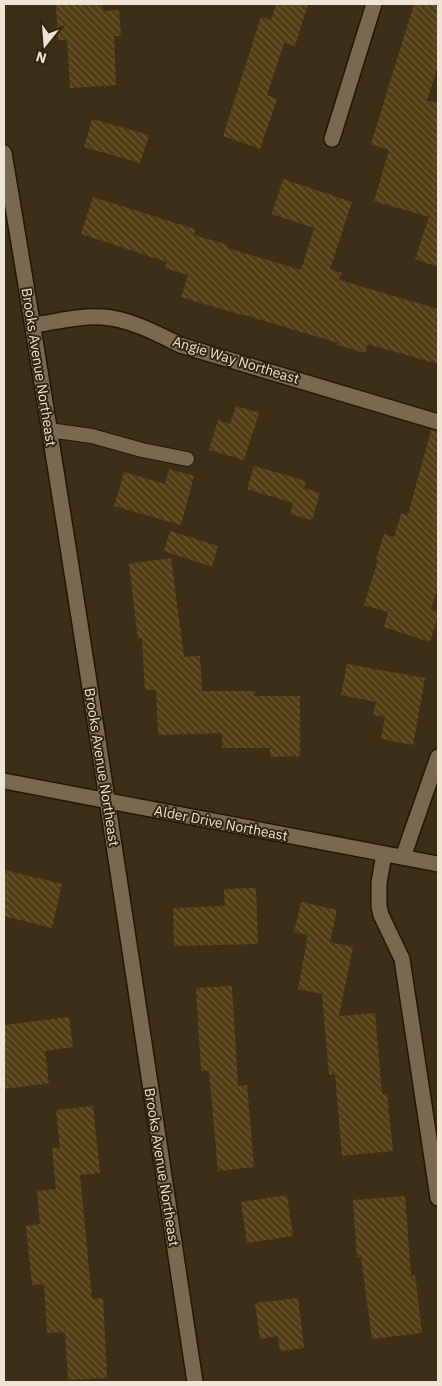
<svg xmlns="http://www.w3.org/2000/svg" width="442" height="1386" font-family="'IBM Plex Sans',sans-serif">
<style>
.building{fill:url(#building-back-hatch)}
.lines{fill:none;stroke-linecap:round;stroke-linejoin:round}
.lane-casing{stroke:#241701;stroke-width:16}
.street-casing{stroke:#241701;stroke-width:18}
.secondary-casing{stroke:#241701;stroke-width:18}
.lane{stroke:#796950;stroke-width:14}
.street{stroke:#796950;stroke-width:15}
.secondary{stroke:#796950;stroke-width:15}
.labels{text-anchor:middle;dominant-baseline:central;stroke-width:4;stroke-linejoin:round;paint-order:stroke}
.street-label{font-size:14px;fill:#eee5d7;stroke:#33250d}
</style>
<defs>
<pattern id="building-back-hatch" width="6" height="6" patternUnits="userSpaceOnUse" patternTransform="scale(1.25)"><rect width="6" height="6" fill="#533d14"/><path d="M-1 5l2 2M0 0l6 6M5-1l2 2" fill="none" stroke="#6c5935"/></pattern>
</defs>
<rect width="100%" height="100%" fill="#3d2f17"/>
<g class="building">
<polygon points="56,4 102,4 103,11 119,10 121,36 114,36 116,85 70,88 67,40 58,40"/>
<polygon points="276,4 308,4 295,46 284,43 267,95 277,99 260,149 223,136 261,17 271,20"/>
<polygon points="414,4 438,4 438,66 427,101 438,102 438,267 415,259 429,217 374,201 389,150 371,144"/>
<polygon points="92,119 149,135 140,163 84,147"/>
<polygon points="283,179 352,202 330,269 342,273 339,280 438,309 438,364 368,344 365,353 337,345 338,343 245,315 245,316 181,297 188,275 165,268 167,262 81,234 93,197 195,229 194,235 228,245 227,248 301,270 314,228 272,214"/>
<polygon points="236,406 259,413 244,460 209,450 218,420 230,424"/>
<polygon points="431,430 438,431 438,586 431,610 438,612 438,616 430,642 384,627 388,612 364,605 378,560 376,560 384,534 394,537 401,514 408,515"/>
<polygon points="254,466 306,481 304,488 320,493 312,520 290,514 293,503 247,489"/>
<polygon points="169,469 194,476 181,525 114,506 124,472 165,484"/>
<polygon points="170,531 218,546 212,567 164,551"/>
<polygon points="171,558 184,657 200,656 202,691 255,691 254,696 300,696 300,756 270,757 270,748 222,748 222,733 158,735 156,690 145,690 142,638 138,639 129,564"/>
<polygon points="347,664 425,678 413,745 381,739 385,717 373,715 376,702 341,695"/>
<polygon points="4,870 62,884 52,928 4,916"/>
<polygon points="256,888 258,944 174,946 173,908 225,906 224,889"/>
<polygon points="301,902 337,910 330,942 353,947 339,1016 375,1013 382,1094 387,1093 393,1151 342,1156 335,1074 329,1075 322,994 298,989 308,935 294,932"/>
<polygon points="232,986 238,1086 247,1085 254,1167 218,1171 209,1071 201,1071 196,988"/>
<polygon points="69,1017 73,1047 45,1051 49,1083 4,1089 4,1025"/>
<polygon points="93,1106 100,1173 80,1175 92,1299 103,1298 107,1378 68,1380 65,1332 47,1333 44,1284 32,1285 26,1226 40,1224 37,1191 56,1189 52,1148 60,1148 56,1110"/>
<polygon points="287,1195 293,1236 247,1243 241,1202"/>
<polygon points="405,1196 411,1276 415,1275 422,1333 372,1339 361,1257 357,1257 353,1200"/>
<polygon points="298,1298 304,1348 280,1351 278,1336 260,1339 255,1303"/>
</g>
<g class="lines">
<defs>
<polyline id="lane" points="49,430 92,436 142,450 187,459"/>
<g id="street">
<polyline points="332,139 374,4"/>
<path d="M4,153C73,562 133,972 195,1382"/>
<path d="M33,325C56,322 80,315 103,317C130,319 156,333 180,345L438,422"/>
<polyline points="384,854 379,883 379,906 381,915 402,959 438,1198"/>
<polyline points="403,857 438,757"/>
</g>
<polyline id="secondary" points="4,781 438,864"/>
</defs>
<use href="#lane" class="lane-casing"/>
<use href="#street" class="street-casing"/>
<use href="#secondary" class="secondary-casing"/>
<use href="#lane" class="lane"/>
<use href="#street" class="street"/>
<use href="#secondary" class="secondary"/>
</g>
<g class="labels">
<g class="street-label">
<text transform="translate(236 360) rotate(17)">Angie Way Northeast</text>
<text transform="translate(39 367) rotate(81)">Brooks Avenue Northeast</text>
<text transform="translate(102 767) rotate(81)">Brooks Avenue Northeast</text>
<text transform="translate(221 823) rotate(11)">Alder Drive Northeast</text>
<text transform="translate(162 1167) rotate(81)">Brooks Avenue Northeast</text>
</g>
</g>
<rect width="442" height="1386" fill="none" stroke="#eee5d7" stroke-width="10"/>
<g transform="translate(45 45) rotate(197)" stroke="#33250d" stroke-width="4" paint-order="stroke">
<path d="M0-4L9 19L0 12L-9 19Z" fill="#eee5d7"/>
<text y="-8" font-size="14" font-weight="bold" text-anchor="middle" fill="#eee5d7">N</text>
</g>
</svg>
